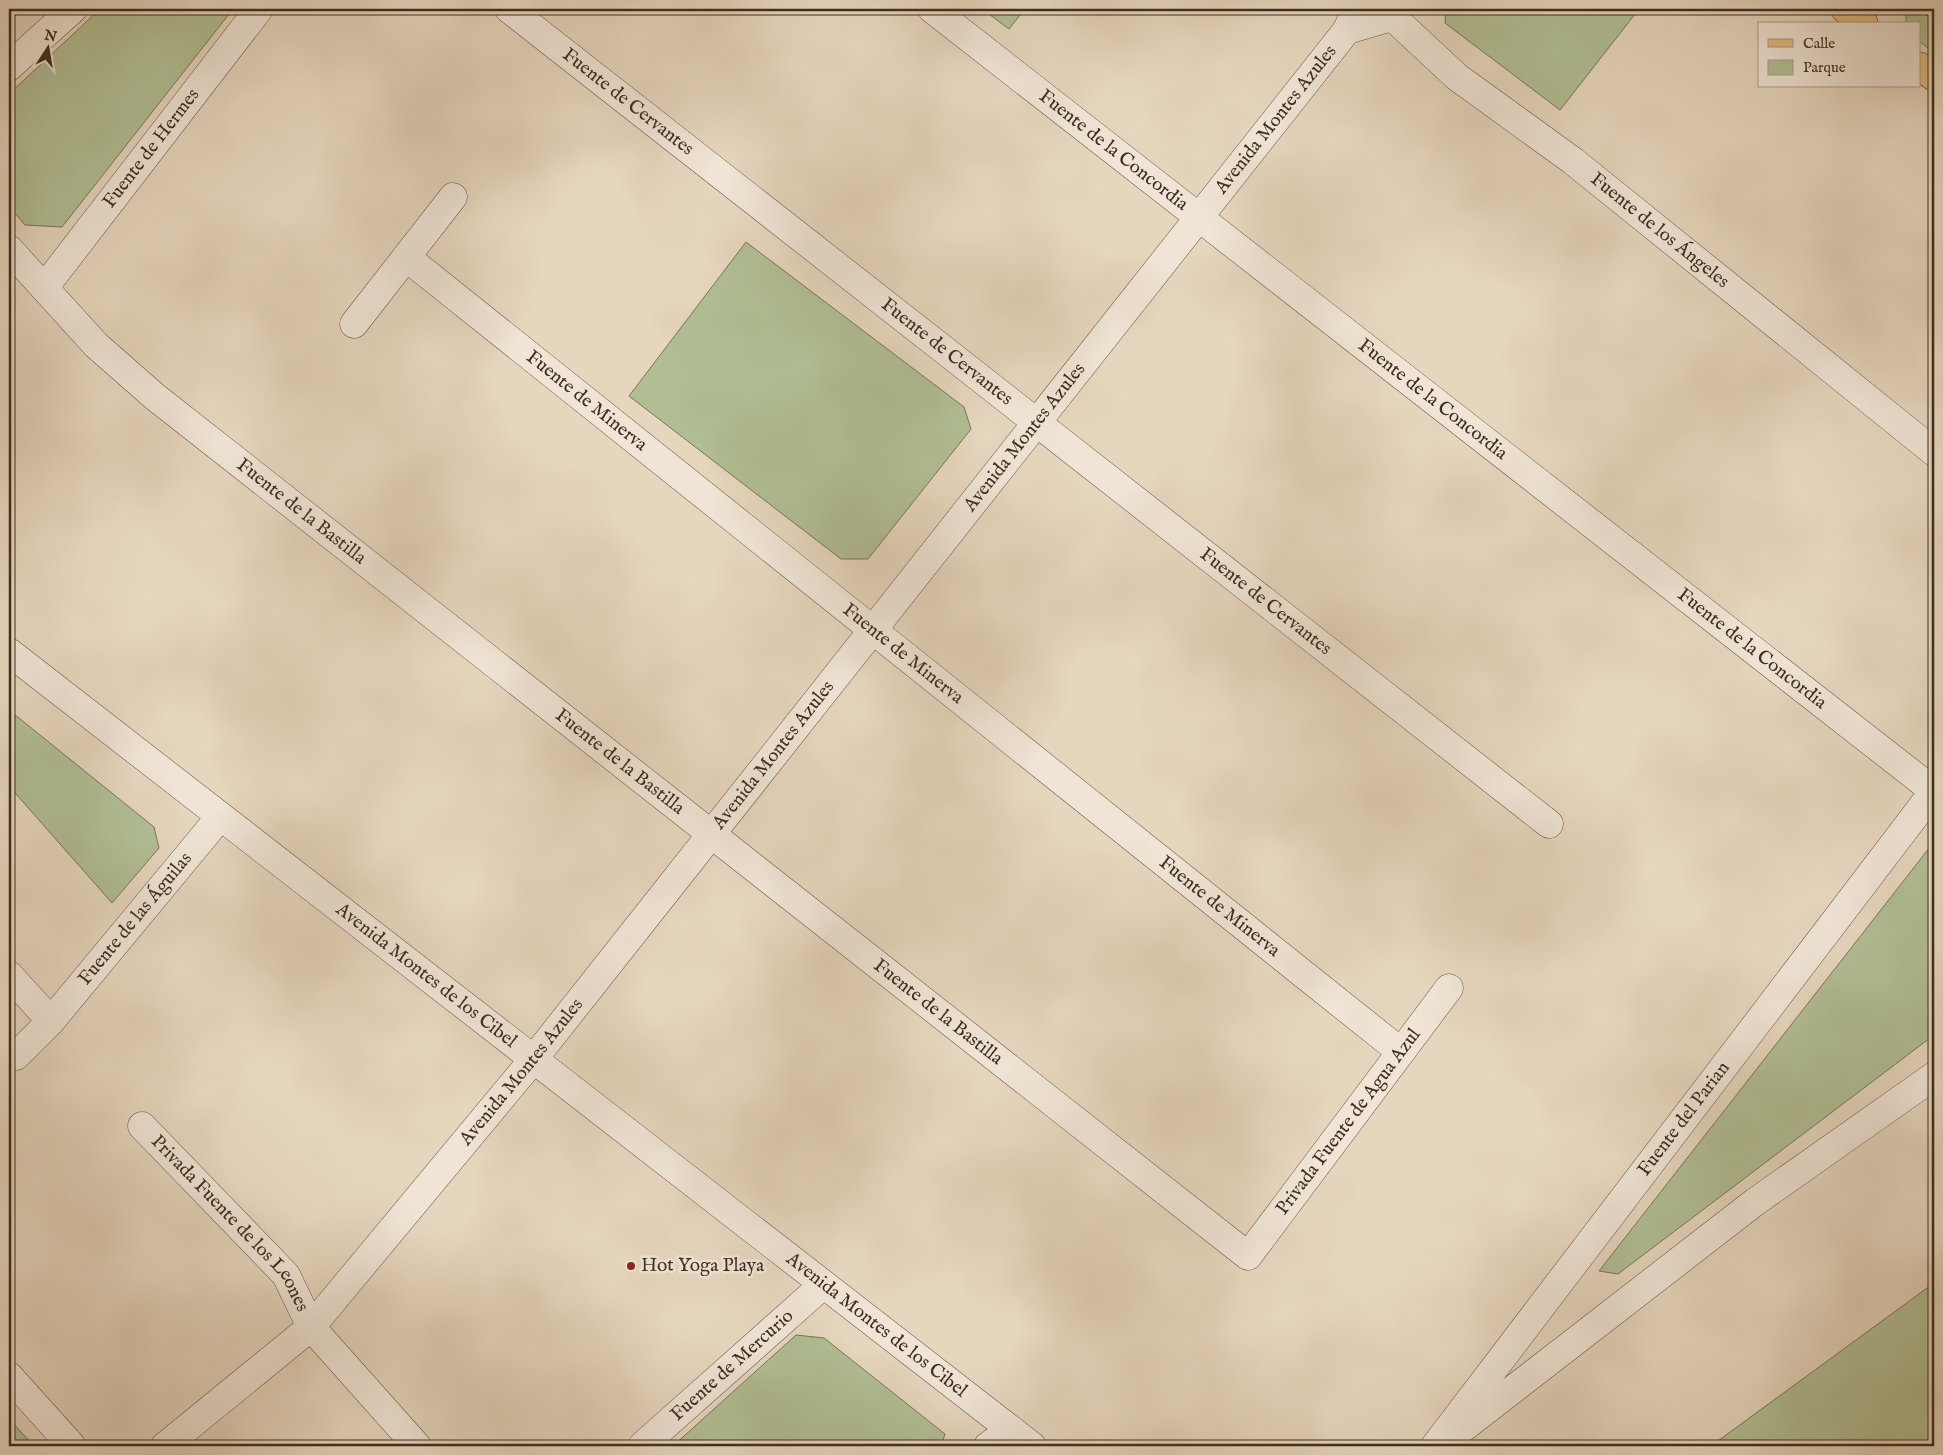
<svg xmlns="http://www.w3.org/2000/svg" width="1943" height="1455" font-family="'IM FELL English',serif">
<style>
.green{fill:#b1be94;stroke:#787659}
.lines{fill:none;stroke-linecap:round;stroke-linejoin:round}
.minor-casing{stroke:#685846;stroke-width:29}
.tertiary-casing{stroke:#685846;stroke-width:29}
.primary-casing{stroke:#3e2e1e;stroke-width:29}
.minor{stroke:#efe4d5;stroke-width:28}
.tertiary{stroke:#efe4d5;stroke-width:28}
.primary{stroke:#e3bb7f;stroke-width:28}
.poi-dot{fill:#8f2418;stroke:#efe4d5;stroke-width:2}
.labels{text-anchor:middle;dominant-baseline:central;stroke-width:5;stroke-linejoin:round;paint-order:stroke}
.street-label{font-size:19px;fill:#3e2e1e;stroke:#efe4d5}
.poi-label{font-size:19px;fill:#3e2e1e;stroke:#efe4d5;text-anchor:start}
</style>
<rect width="100%" height="100%" fill="#e6d6be"/>
<filter id="stains"><feTurbulence type="fractalNoise" baseFrequency=".004" numOctaves="4"/><feColorMatrix values="0 0 0 0 .2 0 0 0 0 .09 0 0 0 0 .02 0 0 0 .5 -.17"/></filter>
<radialGradient id="worn" r=".72"><stop offset=".6" stop-color="#630" stop-opacity="0"/><stop offset="1" stop-color="#630" stop-opacity=".3"/></radialGradient>
<g class="green">
<polygon points="100,9 233,9 62,227 25,225 9,206 9,94"/>
<polygon points="982,9 1025,9 1009,29"/>
<polygon points="1446,9 1639,9 1560,110 1445,23"/>
<polygon points="1923,12 1934,21 1934,53 1919,41 1919,24 1906,24 1906,14"/>
<polygon points="746,242 964,407 971,429 868,559 841,559 629,396"/>
<polygon points="9,710 154,827 159,848 112,903 9,786"/>
<polygon points="1934,846 1934,1035 1618,1274 1599,1271 1930,847"/>
<polygon points="1934,1283 1934,1446 1711,1446"/>
<polygon points="796,1335 824,1338 945,1434 941,1446 673,1446"/>
<polygon points="9,1419 34,1446 9,1446"/>
</g>
<g class="lines">
<defs>
<g id="minor">
<path id="s1" d="M509,9L1549,824"/>
<path id="s2" d="M932,9L1934,791"/>
<path id="s3" d="M1384,9L1457,77L1573,161L1934,452"/>
<polyline points="9,67 73,9"/>
<path id="s4" d="M9,249L96,345L154,396L1248,1256L1449,988"/>
<path id="s5" d="M406,257L1401,1052"/>
<path id="s6" d="M44,288L259,9"/>
<polyline points="354,324 453,197"/>
<path id="s7" d="M9,652L1032,1446"/>
<polyline points="9,975 51,1021"/>
<path id="s8" d="M16,1056L51,1021L220,817"/>
<path id="s9" d="M142,1126L286,1275L311,1327L417,1446"/>
<polyline points="9,1376 72,1446"/>
<polyline points="1458,1432 1755,1202 1934,1076"/>
<path id="s10" d="M642,1446L823,1285"/>
<polyline points="988,1446 1011,1430"/>
<path id="s11" d="M1435,1446L1934,791"/>
</g>
<g id="tertiary">
<polyline points="1347,30 1391,17 1397,9"/>
<path id="s12" d="M165,1446L311,1327L532,1061L1347,30L1356,9"/>
</g>
<g id="primary">
<polyline points="1845,9 1864,24"/>
<polyline points="1919,66 1934,77"/>
</g>
</defs>
<use href="#minor" class="minor-casing"/>
<use href="#tertiary" class="tertiary-casing"/>
<use href="#primary" class="primary-casing"/>
<use href="#minor" class="minor"/>
<use href="#tertiary" class="tertiary"/>
<use href="#primary" class="primary"/>
</g>
<circle class="poi-dot" cx="631" cy="1266" r="5"/>
<g class="labels">
<g class="street-label">
<text stroke="none"><textPath href="#s1" startOffset="151">Fuente de Cervantes</textPath></text>
<text stroke="none"><textPath href="#s12" startOffset="1734">Avenida Montes Azules</textPath></text>
<text stroke="none"><textPath href="#s6" startOffset="176">Fuente de Hermes</textPath></text>
<text stroke="none"><textPath href="#s2" startOffset="230">Fuente de la Concordia</textPath></text>
<text stroke="none"><textPath href="#s3" startOffset="354">Fuente de los Ángeles</textPath></text>
<text stroke="none"><textPath href="#s1" startOffset="556">Fuente de Cervantes</textPath></text>
<text stroke="none"><textPath href="#s2" startOffset="635">Fuente de la Concordia</textPath></text>
<text stroke="none"><textPath href="#s5" startOffset="231">Fuente de Minerva</textPath></text>
<text stroke="none"><textPath href="#s12" startOffset="1329">Avenida Montes Azules</textPath></text>
<text stroke="none"><textPath href="#s4" startOffset="394">Fuente de la Bastilla</textPath></text>
<text stroke="none"><textPath href="#s1" startOffset="961">Fuente de Cervantes</textPath></text>
<text stroke="none"><textPath href="#s2" startOffset="1040">Fuente de la Concordia</textPath></text>
<text stroke="none"><textPath href="#s5" startOffset="636">Fuente de Minerva</textPath></text>
<text stroke="none"><textPath href="#s12" startOffset="924">Avenida Montes Azules</textPath></text>
<text stroke="none"><textPath href="#s4" startOffset="799">Fuente de la Bastilla</textPath></text>
<text stroke="none"><textPath href="#s5" startOffset="1041">Fuente de Minerva</textPath></text>
<text stroke="none"><textPath href="#s8" startOffset="182">Fuente de las Águilas</textPath></text>
<text stroke="none"><textPath href="#s7" startOffset="528">Avenida Montes de los Cibel</textPath></text>
<text stroke="none"><textPath href="#s4" startOffset="1204">Fuente de la Bastilla</textPath></text>
<text stroke="none"><textPath href="#s12" startOffset="519">Avenida Montes Azules</textPath></text>
<text stroke="none"><textPath href="#s11" startOffset="411">Fuente del Parian</textPath></text>
<text stroke="none"><textPath href="#s4" startOffset="1766">Privada Fuente de Agua Azul</textPath></text>
<text stroke="none"><textPath href="#s9" startOffset="132">Privada Fuente de los Leones</textPath></text>
<text stroke="none"><textPath href="#s7" startOffset="1098">Avenida Montes de los Cibel</textPath></text>
<text stroke="none"><textPath href="#s10" startOffset="121">Fuente de Mercurio</textPath></text>
</g>
<g class="poi-label">
<text x="641" y="1266">Hot Yoga Playa</text>
</g>
</g>
<rect width="1943" height="1455" fill="none" stroke="#e6d6be" stroke-width="30"/>
<rect x="10" y="10" width="1923" height="1435" fill="none" stroke="#3e2e1e" stroke-width="2.5"/>
<rect x="15" y="15" width="1913" height="1425" fill="none" stroke="#3e2e1e"/>
<rect x="1758" y="22" width="162" height="65" fill="#efe4d5" stroke="#a89b8c"/>
<rect x="1768" y="39" width="25" height="8" fill="#e3bb7f" stroke="#a89b8c"/>
<text x="1803" y="48" font-size="15" fill="#3e2e1e">Calle</text>
<rect x="1768" y="60" width="25" height="15" fill="#b1be94" stroke="#a89b8c"/>
<text x="1803" y="72" font-size="15" fill="#3e2e1e">Parque</text>
<g transform="translate(48 48) rotate(12)" stroke="#efe4d5" stroke-width="4" paint-order="stroke">
<path d="M0-4L9 19L0 12L-9 19Z" fill="#3e2e1e"/>
<text y="-8" font-size="14" font-weight="bold" text-anchor="middle" fill="#3e2e1e">N</text>
</g>
<rect width="100%" height="100%" filter="url(#stains)"/>
<rect width="100%" height="100%" fill="url(#worn)"/>
</svg>
